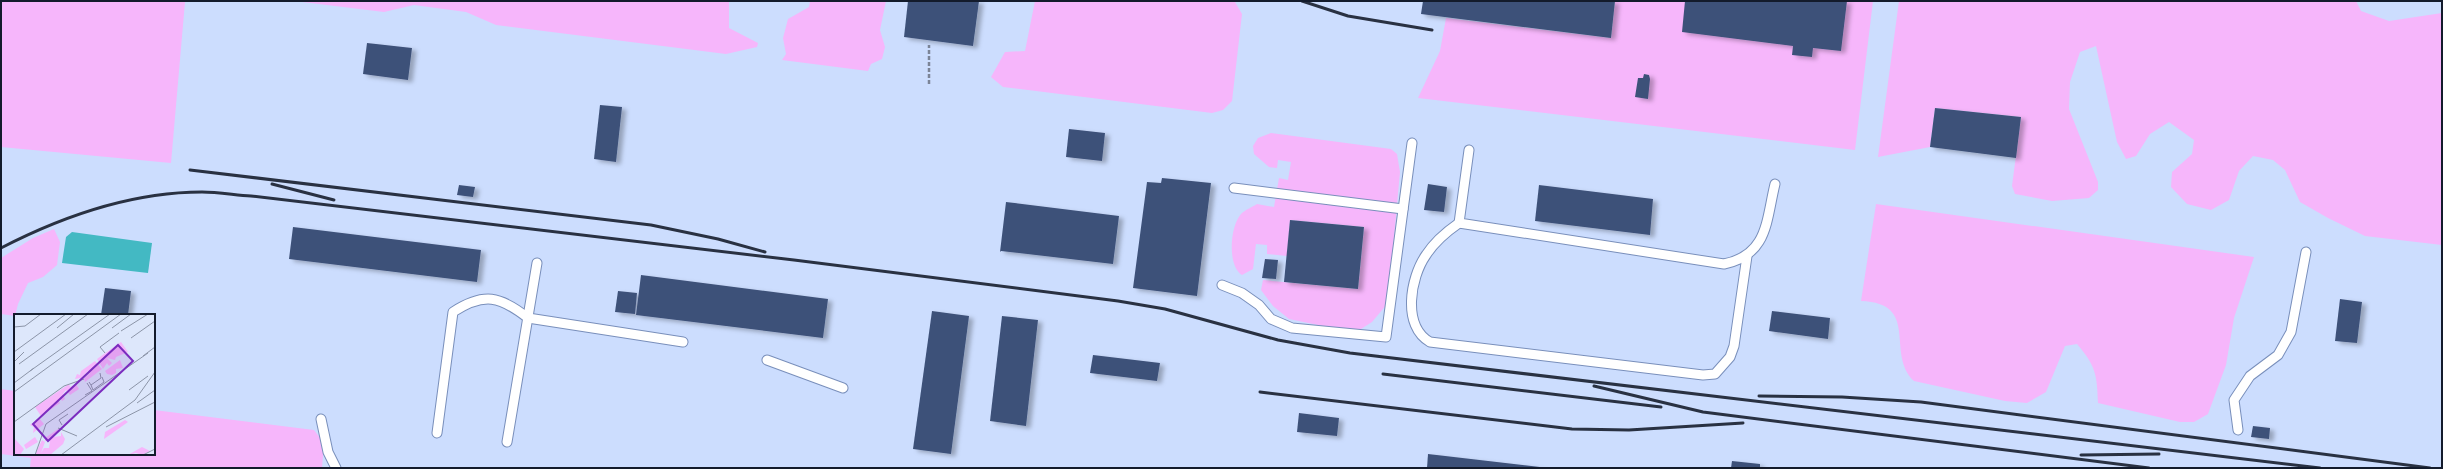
<svg xmlns="http://www.w3.org/2000/svg" width="2443" height="469" font-family="'Roboto Condensed',sans-serif">
<style>
.built{fill:#ccddfe;fill-rule:evenodd}
.green{fill:#f6b6fb}
.water{fill:#43b9c3}
.building{fill:#3e5179;filter:url(#shadow)}
.lines{fill:none;stroke-linecap:round;stroke-linejoin:round}
.service-casing{stroke:#798fbb;stroke-width:11}
.path{stroke:#7b8497;stroke-width:2.5;stroke-dasharray:4 2;stroke-linecap:butt}
.service{stroke:#fff;stroke-width:9}
.rail{stroke:#293142;stroke-width:3}
.inset-road{fill:none;stroke:#8c95a8;stroke-width:1}
.view{fill:#7b2cbf;fill-opacity:0.15;stroke:#7b2cbf;stroke-width:2}
.inset-edge{fill:none;stroke:#131b2c;stroke-width:2}
</style>
<defs>
<filter id="shadow"><feDropShadow dx="4.5" dy="2.5" stdDeviation="2" flood-color="#0004"/></filter>
</defs>
<rect width="100%" height="100%" fill="#dde7fb"/>
<path class="built" d="M1,1H2442V468H1ZM15,315H154V454H15Z"/>
<g class="green">
<polygon points="1,1 185,2 171,163 1,147"/>
<polygon points="294,1 729,1 729,28 758,43 757,47 726,54 496,25 466,12 414,5 384,12"/>
<polygon points="810,1 886,1 880,30 885,47 882,59 871,64 868,71 782,60 786,54 783,38 788,19 809,7"/>
<polygon points="1035,1 1235,2 1242,14 1232,101 1223,110 1212,113 1003,87 991,77 1005,52 1025,51"/>
<polygon points="1615,1 1873,1 1855,150 1418,98 1440,51 1446,18 1611,38"/>
<polygon points="1899,1 2356,1 2361,11 2389,21 2442,13 2442,245 2365,236 2328,218 2300,202 2285,170 2273,160 2253,156 2239,171 2229,200 2211,210 2187,204 2171,187 2172,172 2192,154 2194,140 2169,122 2150,134 2136,156 2126,159 2117,142 2096,46 2080,52 2070,82 2069,109 2098,182 2098,190 2089,198 2052,201 2015,194 2012,186 2021,117 1935,108 1930,147 1878,157"/>
<path d="M1271,133L1391,149L1397,154L1400,172L1388,303L1372,322L1361,329L1347,331L1289,319L1273,306L1261,290L1263,280L1358,289L1364,227L1290,220L1287,256L1267,254V245L1256,244L1253,269L1242,275C1227,266 1230,226 1241,214C1245,210 1252,207 1257,204L1274,207L1279,178L1288,180L1291,162L1278,160L1277,168L1269,167L1254,154L1253,146L1258,138Z"/>
<path d="M1876,204L2254,257L2234,318L2226,365L2208,414L2194,422H2180L2098,403C2097,375 2096,366 2077,344L2065,346L2046,392L2027,403L2005,401L1914,381C1885,354 1921,303 1861,301Z"/>
<polygon points="54,229 60,242 57,265 43,277 28,283 18,304 15,316 1,314 1,258 33,238"/>
<polygon points="1,389 15,391 15,454 154,454 154,410 314,430 324,443 322,468 30,468 31,458 1,454"/>
</g>
<polygon class="water" points="72,232 152,243 148,273 62,263 66,237"/>
<g class="building">
<polygon points="908,1 979,1 973,46 904,37"/>
<polygon points="1423,1 1615,1 1611,38 1421,14"/>
<polygon points="1685,1 1847,1 1841,51 1813,48 1812,57 1792,55 1793,46 1682,32"/>
<polygon points="367,43 412,48 408,80 363,74"/>
<polygon points="1644,74 1649,75 1650,79 1648,99 1635,97 1638,78 1643,78"/>
<polygon points="600,105 622,107 616,162 594,159"/>
<polygon points="1935,108 2021,117 2016,158 1930,147"/>
<polygon points="1069,129 1105,133 1102,161 1066,157"/>
<polygon points="1162,178 1211,183 1197,296 1133,288 1147,182 1161,183"/>
<polygon points="1428,184 1447,187 1444,212 1424,210"/>
<polygon points="459,185 475,187 473,197 457,195"/>
<polygon points="1539,185 1653,199 1650,235 1535,221"/>
<polygon points="1006,202 1119,216 1113,264 1001,251 1000,252"/>
<polygon points="1290,220 1364,227 1358,289 1284,282"/>
<polygon points="293,227 481,250 477,282 289,259"/>
<polygon points="1265,259 1278,260 1276,279 1262,278"/>
<polygon points="641,275 828,299 823,338 636,315"/>
<polygon points="105,288 131,291 128,315 101,315"/>
<polygon points="618,291 637,293 635,314 615,312"/>
<polygon points="2340,299 2362,302 2357,343 2335,341"/>
<polygon points="932,311 969,316 951,454 913,449"/>
<polygon points="1772,311 1830,318 1828,339 1769,331"/>
<polygon points="1002,316 1038,320 1026,426 990,421"/>
<polygon points="1093,355 1160,363 1157,381 1090,373"/>
<polygon points="1299,413 1339,418 1337,436 1297,432"/>
<polygon points="2253,426 2270,428 2269,439 2251,437"/>
<polygon points="1428,454 1540,467 1540,468 1427,468"/>
<polygon points="1732,461 1760,464 1760,468 1731,468"/>
</g>
<g class="lines">
<defs>
<g id="service">
<path d="M1469,150L1459,223L1724,264C1768,255 1766,221 1775,184"/>
<polyline points="1234,188 1403,209"/>
<path d="M1459,223C1446,232 1435,241 1426,255C1410,278 1402,326 1430,342L1703,375L1715,374L1730,357L1734,346L1747,256"/>
<polyline points="1222,285 1242,293 1259,305 1271,319 1292,328 1386,337 1412,143"/>
<polyline points="767,360 843,388"/>
<polyline points="321,419 328,452 336,468"/>
<polyline points="2238,430 2234,400 2250,376 2278,355 2291,332 2306,252"/>
<path d="M437,433L453,312C484,292 500,296 528,318L683,342"/>
<polyline points="507,442 537,263"/>
</g>
</defs>
<use href="#service" class="service-casing"/>
<polyline class="path" points="929,84 929,45"/>
<use href="#service" class="service"/>
<g class="rail">
<polyline points="1302,1 1348,16 1432,30"/>
<polyline points="190,170 651,225 718,239 765,252"/>
<polyline points="272,184 334,200"/>
<path d="M1,248C63,216 131,192 202,192C218,192 235,195 251,196L794,260L1118,301L1165,309L1278,340L1350,353L2320,468"/>
<polyline points="1383,374 1661,407"/>
<polyline points="1594,386 1703,412 2149,468"/>
<polyline points="1260,392 1572,429 1629,430 1743,423"/>
<polyline points="1759,396 1842,397 1921,402 2430,468"/>
<polyline points="2081,455 2159,454"/>
</g>
</g>
<g transform="translate(14 314)">
<rect width="141" height="141" fill="#dde7fb"/>
<path d="M107,28L114,38L102,43L101,46L93,44L98,49L95,52L93,49L89,55L83,45ZM106,46L109,54L102,55V59L98,61L93,60L91,57ZM81,47L88,55L71,68L70,64L76,59L74,57L67,64L61,65L63,60L66,61L67,57ZM55,70L56,73L62,70L65,75L56,81L52,76L49,80L51,85L48,87L46,84L44,86L46,89L27,102L21,93ZM25,104L30,110L19,119L20,113L16,111ZM111,106L114,108L90,125L91,118ZM44,115L46,117L39,123L47,122V118L51,125L49,130L36,141H21L28,126L31,128L27,139L30,134H35L36,127H31V124ZM21,123L24,128L12,135L10,131ZM1,125L10,135L6,141H0ZM128,133L136,137L128,141L122,139L114,141Z" fill="#f6b6fb"/>
<path class="inset-road" d="M0,13L11,12L27,0M43,14L60,0M98,14L117,0M107,17L134,0M117,24L141,7M0,38L52,0M91,39L86,33L105,19M129,42L141,33M0,48L10,38M5,50L74,0M16,57L96,0M75,68L77,71L87,64L86,59M0,69L20,54M77,71L79,76L90,68L88,63M115,76L134,62M0,78L107,0M71,81L78,77L73,69M123,89L141,76M0,108L50,72L70,65M48,111L45,106L54,100M92,113L141,88M44,114L63,122M21,141L32,110L134,39M47,141L121,86L141,58M129,141L141,135"/>
<path class="view" d="M104,31L119,47L34,127L19,110Z"/>
<rect width="141" height="141" class="inset-edge"/>
</g>
<rect width="2443" height="469" fill="none" stroke="#131b2c" stroke-width="4"/>
</svg>
